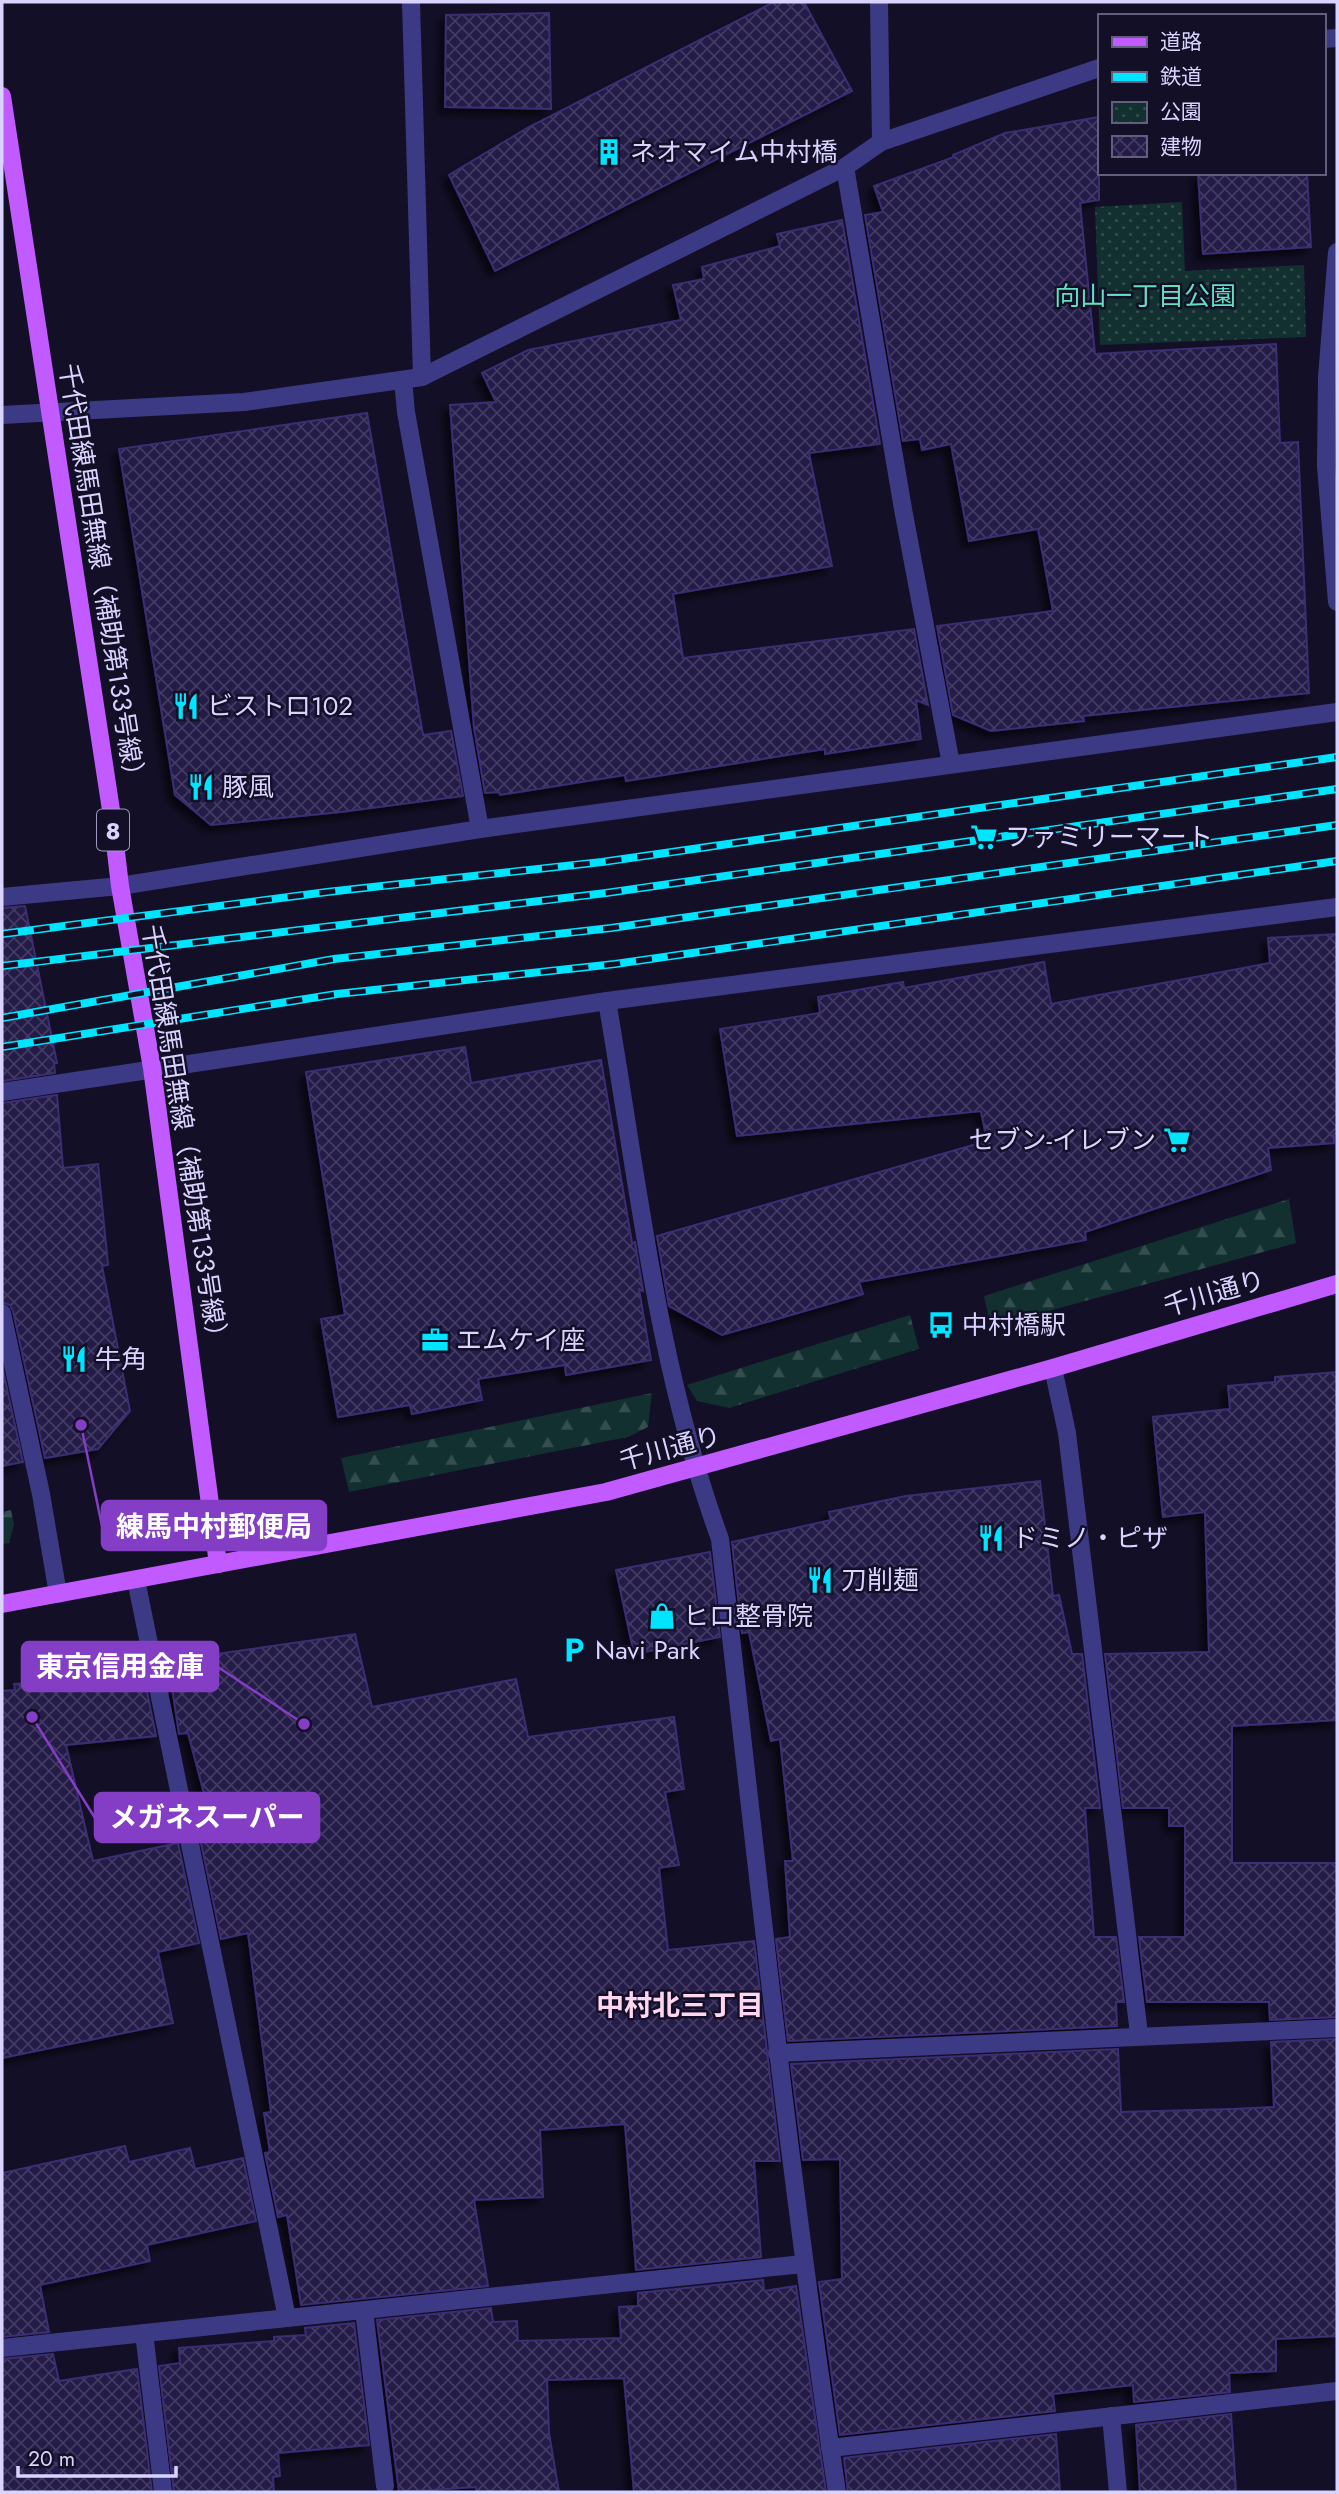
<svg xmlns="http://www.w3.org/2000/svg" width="1339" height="2494" font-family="Jost,'Noto Sans JP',sans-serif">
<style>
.forest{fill:url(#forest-firs)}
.park{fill:url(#park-dots)}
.building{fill:url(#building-cross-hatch);stroke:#3b2d73;stroke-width:2;filter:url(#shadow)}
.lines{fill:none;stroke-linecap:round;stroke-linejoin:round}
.minor{stroke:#3d3a85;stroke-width:18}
.major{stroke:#c25bff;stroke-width:18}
.rail-casing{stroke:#00e5ff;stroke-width:8}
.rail{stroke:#130f26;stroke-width:5;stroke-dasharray:16;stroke-linecap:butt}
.labels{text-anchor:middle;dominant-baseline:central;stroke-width:5;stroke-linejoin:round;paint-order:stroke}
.shield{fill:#130f26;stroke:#9e99be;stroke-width:2}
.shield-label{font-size:24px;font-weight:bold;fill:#d9d4ff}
.poi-label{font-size:26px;fill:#d9d4ff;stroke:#130f26;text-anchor:start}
.park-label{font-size:26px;fill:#5fe0c0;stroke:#130f26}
.street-label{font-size:26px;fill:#d9d4ff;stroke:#130f26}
.neighbourhood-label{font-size:28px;font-weight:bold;fill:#ffd6f0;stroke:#130f26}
.leader{fill:none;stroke:#843dc5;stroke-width:2.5}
.callout-dot{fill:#843dc5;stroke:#130f26;stroke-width:2.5}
.callout{fill:#843dc5;stroke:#843dc5;stroke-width:2.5}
.callout-label{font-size:28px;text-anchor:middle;font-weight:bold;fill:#fff}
</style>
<defs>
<pattern id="forest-firs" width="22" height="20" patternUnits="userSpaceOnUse" patternTransform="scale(1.75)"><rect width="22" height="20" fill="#12302f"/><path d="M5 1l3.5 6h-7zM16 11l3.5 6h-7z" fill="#344d4e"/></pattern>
<pattern id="park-dots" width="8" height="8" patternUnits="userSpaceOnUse" patternTransform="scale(1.75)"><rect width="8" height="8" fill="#12302f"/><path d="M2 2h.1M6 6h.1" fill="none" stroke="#344d4e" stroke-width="1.8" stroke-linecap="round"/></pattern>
<pattern id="building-cross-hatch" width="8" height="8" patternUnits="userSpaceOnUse" patternTransform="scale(1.75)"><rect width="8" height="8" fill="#241b47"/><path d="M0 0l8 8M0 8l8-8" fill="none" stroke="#433b63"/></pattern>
<filter id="shadow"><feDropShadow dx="-6" dy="6" stdDeviation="3.5" flood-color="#0009"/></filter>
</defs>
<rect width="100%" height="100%" fill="#130f26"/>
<g class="forest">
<polygon points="1289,1199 1296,1243 991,1327 984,1296"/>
<polygon points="910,1315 919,1349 729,1408 697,1401 687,1385"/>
<polygon points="652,1393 648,1427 628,1437 349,1492 341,1458"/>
<polygon points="11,1510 14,1525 9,1543 2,1544 2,1512"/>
</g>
<polygon class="park" points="1182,202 1185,271 1304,265 1306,337 1100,345 1095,207"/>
<g class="building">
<polygon points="774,2 804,2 852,91 495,271 449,175 527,128"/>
<polygon points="549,13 551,109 445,107 446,15"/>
<polygon points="1099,117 1099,200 1080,203 1095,354 1276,344 1280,443 1298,442 1309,693 1083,716 1084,721 991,731 953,715 937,626 1053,611 1038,529 969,541 951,444 922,450 920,439 903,441 865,215 883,212 874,186 954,157 953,155 1005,133"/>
<polygon points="1198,173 1307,173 1311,247 1203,254"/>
<polygon points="842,220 880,444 809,453 832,566 673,594 683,658 914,629 928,705 916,700 921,739 825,754 825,749 626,781 625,775 500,795 499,792 485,793 474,728 450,405 496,402 482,373 528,350 681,320 673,285 704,279 702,267 780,246 777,234"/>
<polygon points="367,413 423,735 451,731 463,796 341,812 211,825 175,795 119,449"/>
<polygon points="25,906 57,1063 54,1063 55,1073 2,1081 2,908"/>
<polygon points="1337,934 1337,1133 1334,1134 1334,1143 1268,1148 1271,1170 1085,1232 1086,1240 859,1282 863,1294 722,1335 669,1306 657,1236 987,1141 981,1111 737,1136 720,1029 820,1013 818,997 903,982 904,988 1044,962 1051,1004 1270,963 1268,938"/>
<polygon points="465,1047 471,1083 601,1060 632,1243 635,1242 643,1291 639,1289 651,1360 566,1375 565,1365 478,1379 482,1400 412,1414 410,1405 338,1417 321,1319 345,1315 306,1072"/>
<polygon points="57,1095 63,1168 98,1164 108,1265 102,1266 130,1411 98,1449 45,1458 13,1311 10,1305 2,1302 2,1103"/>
<polygon points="2,1366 23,1462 2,1466"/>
<polygon points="1337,1372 1337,1720 1232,1726 1232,1863 1337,1863 1337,2017 1270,2020 1269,2002 1147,2002 1139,1937 1185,1937 1185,1826 1169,1826 1169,1808 1123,1808 1105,1654 1209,1652 1205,1512 1163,1517 1153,1417 1230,1409 1228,1386 1275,1382 1275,1377"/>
<polygon points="1040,1481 1053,1596 1059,1595 1072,1654 1082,1654 1100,1808 1085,1808 1094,1937 1116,1937 1124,2002 1116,2002 1117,2026 788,2041 776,1939 790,1937 785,1861 793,1861 780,1739 771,1741 749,1632 742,1633 732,1542 831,1520 829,1512 906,1496"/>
<polygon points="710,1552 720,1637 634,1654 616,1570"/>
<polygon points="355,1634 372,1707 516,1679 528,1737 674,1717 684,1789 665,1792 679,1865 659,1868 668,1950 754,1941 780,2161 754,2161 761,2257 636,2270 625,2124 540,2130 543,2197 474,2200 488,2286 301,2305 287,2215 278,2217 265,2153 270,2152 264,2113 271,2112 248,1933 221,1939 200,1838 215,1835 188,1733 179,1734 168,1661"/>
<polygon points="110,1671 147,1692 156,1736 66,1745 93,1861 178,1843 199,1943 158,1952 173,2023 2,2058 2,1691 15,1690 14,1684 52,1682"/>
<polygon points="1337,2039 1337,2336 1276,2339 1276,2371 1229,2373 1230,2392 1134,2402 1133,2385 1053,2394 1055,2411 840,2435 819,2282 842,2279 840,2159 803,2160 791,2064 1118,2049 1121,2112 1232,2109 1274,2107 1271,2042"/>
<polygon points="125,2146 129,2162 190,2148 195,2169 243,2158 256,2221 147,2245 150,2261 40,2285 49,2332 2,2337 2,2173"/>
<polygon points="763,2280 764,2291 796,2286 826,2492 634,2492 624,2378 547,2380 549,2433 559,2492 477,2492 476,2487 399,2492 377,2320 491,2308 493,2322 517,2321 518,2341 621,2338 619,2307 638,2306 638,2293"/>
<polygon points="354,2323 369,2445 278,2453 280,2476 273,2477 274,2492 174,2492 159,2366 180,2363 179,2348 274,2341 274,2337 306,2335 305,2328"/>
<polygon points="53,2354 59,2381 137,2369 152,2492 2,2492 2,2359"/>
<polygon points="1231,2414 1236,2492 1140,2492 1136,2425"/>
<polygon points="1056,2434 1060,2492 848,2492 844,2458"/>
</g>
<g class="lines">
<g class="minor">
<polyline points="411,2 422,377"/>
<polyline points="879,2 881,142"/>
<polyline points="1323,39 1337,38"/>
<polyline points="845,167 903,509 951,764"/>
<polyline points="1337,252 1327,377 1326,466 1337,602"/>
<polyline points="403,380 406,412 480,829"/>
<polyline points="2,415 244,402 422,377 845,167 881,142 1099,68"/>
<polyline points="2,897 120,886 480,829 1337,712"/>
<path d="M607,1001C638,1181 657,1367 720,1539C756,1857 789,2176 837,2492"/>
<polyline points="2,1092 607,1001 1337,907"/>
<polyline points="2,1313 41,1494 58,1594"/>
<polyline points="1053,1368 1067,1433 1139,2034"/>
<polyline points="136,1580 287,2318"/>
<polyline points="777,2053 1337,2028"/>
<polyline points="364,2310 385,2486"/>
<polyline points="144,2333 163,2491"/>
<polyline points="2,2348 803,2264"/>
<polyline points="1111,2416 1118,2492"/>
<polyline points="830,2448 1337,2391"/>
</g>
<g class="major">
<polyline points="2,96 111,810 120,886 152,1068 218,1564"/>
<polyline points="2,1604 606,1492 1053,1368 1337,1284"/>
</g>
<defs>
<g id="rail">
<polyline points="2,934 327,892 602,862 1337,757"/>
<polyline points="2,966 606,893 1337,789"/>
<polyline points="2,1018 334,959 611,928 1337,825"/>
<polyline points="2,1047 337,994 615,964 1337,861"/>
</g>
</defs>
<use href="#rail" class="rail-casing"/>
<use href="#rail" class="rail"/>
</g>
<defs>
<symbol id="building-bare" viewBox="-9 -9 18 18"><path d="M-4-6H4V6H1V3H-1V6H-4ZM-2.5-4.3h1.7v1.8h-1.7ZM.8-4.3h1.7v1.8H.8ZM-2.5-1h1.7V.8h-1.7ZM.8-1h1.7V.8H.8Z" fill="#00e5ff" stroke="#130f26" stroke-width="2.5" paint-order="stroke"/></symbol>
<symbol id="restaurant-bare" viewBox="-9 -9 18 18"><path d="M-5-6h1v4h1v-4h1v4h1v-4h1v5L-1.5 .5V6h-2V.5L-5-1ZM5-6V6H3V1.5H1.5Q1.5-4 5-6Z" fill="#00e5ff" stroke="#130f26" stroke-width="2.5" paint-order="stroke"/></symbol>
<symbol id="supermarket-bare" viewBox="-9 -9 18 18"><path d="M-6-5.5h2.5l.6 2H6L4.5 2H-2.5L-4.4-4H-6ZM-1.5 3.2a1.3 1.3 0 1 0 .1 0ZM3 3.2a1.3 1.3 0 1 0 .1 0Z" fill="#00e5ff" stroke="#130f26" stroke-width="2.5" paint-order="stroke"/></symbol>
<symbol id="bus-bare" viewBox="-9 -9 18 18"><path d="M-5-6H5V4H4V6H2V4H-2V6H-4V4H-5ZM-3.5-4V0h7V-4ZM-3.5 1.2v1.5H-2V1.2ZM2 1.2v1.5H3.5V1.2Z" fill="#00e5ff" stroke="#130f26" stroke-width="2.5" paint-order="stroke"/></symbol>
<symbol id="office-bare" viewBox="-9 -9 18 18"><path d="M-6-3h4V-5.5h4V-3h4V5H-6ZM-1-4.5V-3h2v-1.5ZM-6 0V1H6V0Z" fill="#00e5ff" stroke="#130f26" stroke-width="2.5" paint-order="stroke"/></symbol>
<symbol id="shop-bare" viewBox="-9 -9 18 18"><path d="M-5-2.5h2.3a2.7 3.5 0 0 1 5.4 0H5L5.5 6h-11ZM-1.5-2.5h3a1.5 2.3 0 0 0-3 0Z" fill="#00e5ff" stroke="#130f26" stroke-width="2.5" paint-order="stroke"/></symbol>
<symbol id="parking-bare" viewBox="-9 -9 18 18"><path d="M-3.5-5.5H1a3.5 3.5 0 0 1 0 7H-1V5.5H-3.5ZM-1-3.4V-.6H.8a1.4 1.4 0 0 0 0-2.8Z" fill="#00e5ff" stroke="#130f26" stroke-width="2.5" paint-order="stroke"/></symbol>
</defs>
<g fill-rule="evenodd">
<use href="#building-bare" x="590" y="133" width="38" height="38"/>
<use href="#restaurant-bare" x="167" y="687" width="38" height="38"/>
<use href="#restaurant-bare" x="182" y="768" width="38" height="38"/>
<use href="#supermarket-bare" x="965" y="818" width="38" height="38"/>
<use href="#supermarket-bare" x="1158" y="1121" width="38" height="38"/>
<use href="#bus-bare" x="922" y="1306" width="38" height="38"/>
<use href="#office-bare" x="416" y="1321" width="38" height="38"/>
<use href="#restaurant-bare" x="55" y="1340" width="38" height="38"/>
<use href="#restaurant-bare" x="972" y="1519" width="38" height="38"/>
<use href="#restaurant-bare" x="801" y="1561" width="38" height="38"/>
<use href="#shop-bare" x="643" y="1597" width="38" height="38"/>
<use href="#parking-bare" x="555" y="1631" width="38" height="38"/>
</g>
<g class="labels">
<rect class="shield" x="97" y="809.5" width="32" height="41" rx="5"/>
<g class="shield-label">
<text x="113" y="830">8</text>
</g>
<g class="poi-label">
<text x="630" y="152">ネオマイム中村橋</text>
<text x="207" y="706">ビストロ102</text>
<text x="222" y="787">豚風</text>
<text x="1005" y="837">ファミリーマート</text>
<text x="1156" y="1140" text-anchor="end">セブン-イレブン</text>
<text x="962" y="1325">中村橋駅</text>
<text x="456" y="1340">エムケイ座</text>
<text x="95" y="1359">牛角</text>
<text x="1012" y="1538">ドミノ・ピザ</text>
<text x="841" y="1580">刀削麺</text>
<text x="683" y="1616">ヒロ整骨院</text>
<text x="595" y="1650">Navi Park</text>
</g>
<g class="park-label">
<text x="1145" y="296">向山一丁目公園</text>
</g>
<g class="street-label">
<text transform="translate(102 576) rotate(81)">千代田練馬田無線（補助第133号線）</text>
<text transform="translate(185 1137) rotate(81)">千代田練馬田無線（補助第133号線）</text>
<text transform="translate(1214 1293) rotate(-16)">千川通り</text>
<text transform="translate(670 1448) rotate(-15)">千川通り</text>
</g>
<g class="neighbourhood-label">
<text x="680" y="2005">中村北三丁目</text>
</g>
</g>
<path class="leader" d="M81 1425L102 1526M304 1724L218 1667M32 1717L95 1818"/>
<g class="callout-dot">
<circle cx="81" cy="1425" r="7"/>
<circle cx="304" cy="1724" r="7"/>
<circle cx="32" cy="1717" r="7"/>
</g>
<g class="callout">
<rect x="102" y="1501" width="224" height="49" rx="7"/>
<rect x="22" y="1642" width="196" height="49" rx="7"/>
<rect x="95" y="1793" width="224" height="49" rx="7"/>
</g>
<g class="callout-label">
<text x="214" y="1536">練馬中村郵便局</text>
<text x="120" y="1676">東京信用金庫</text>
<text x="207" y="1827">メガネスーパー</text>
</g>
<rect width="1339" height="2494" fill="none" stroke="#d9d4ff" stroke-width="7"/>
<rect x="1098" y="14" width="228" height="161" fill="#130f26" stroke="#625e7d" stroke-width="2"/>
<rect x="1112" y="37" width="35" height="10" fill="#c25bff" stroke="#625e7d" stroke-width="2"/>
<text x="1160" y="49" font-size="21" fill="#d9d4ff">道路</text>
<rect x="1112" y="72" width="35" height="10" fill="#00e5ff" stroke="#625e7d" stroke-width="2"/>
<text x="1160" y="84" font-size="21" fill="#d9d4ff">鉄道</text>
<rect x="1112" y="102" width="35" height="21" fill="url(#park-dots)" stroke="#625e7d" stroke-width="2"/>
<text x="1160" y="119" font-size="21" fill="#d9d4ff">公園</text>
<rect x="1112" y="136" width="35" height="21" fill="url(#building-cross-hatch)" stroke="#625e7d" stroke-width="2"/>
<text x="1160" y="154" font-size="21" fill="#d9d4ff">建物</text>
<path d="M18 2466v10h158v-10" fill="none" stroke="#d9d4ff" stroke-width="3.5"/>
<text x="28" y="2466" font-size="21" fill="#d9d4ff" stroke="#130f26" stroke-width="5" paint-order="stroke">20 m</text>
</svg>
